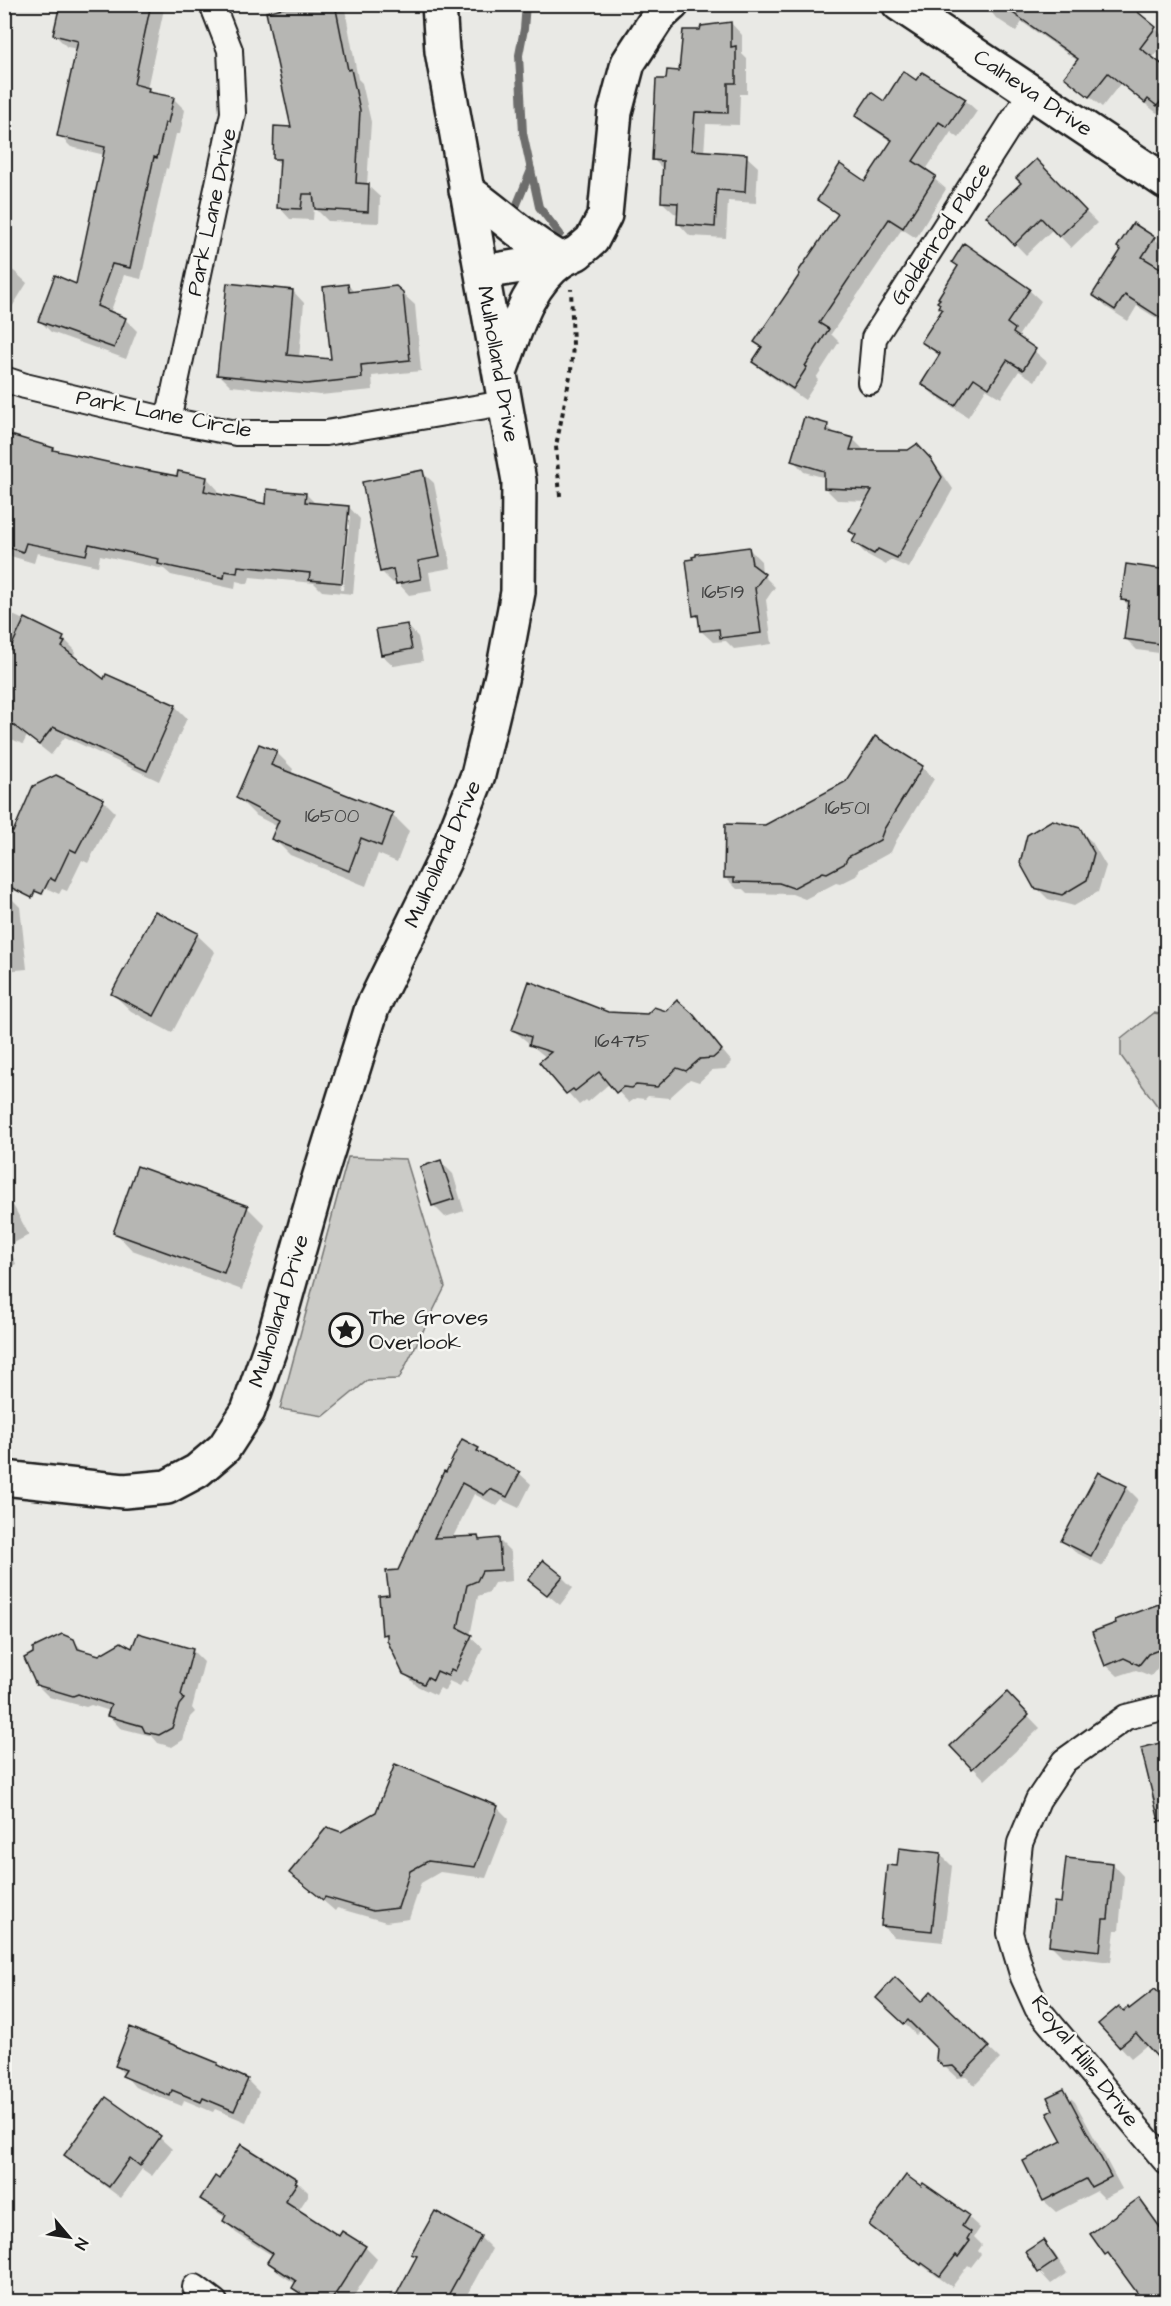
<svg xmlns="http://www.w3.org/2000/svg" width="1171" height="2306" font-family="'Architects Daughter',sans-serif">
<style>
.green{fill:#cbcbc7;stroke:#747472;stroke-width:1.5}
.shadow{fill:#0003;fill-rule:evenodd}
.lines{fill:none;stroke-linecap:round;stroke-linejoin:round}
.stream{stroke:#6d6d6c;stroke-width:8}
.building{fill:#b6b6b3;stroke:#1c1c1c;stroke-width:1.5}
.street-casing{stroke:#1c1c1c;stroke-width:28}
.secondary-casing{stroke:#1c1c1c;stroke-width:38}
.path{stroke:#1c1c1c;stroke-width:4;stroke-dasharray:4.5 4.5;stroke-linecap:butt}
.street{stroke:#f6f6f2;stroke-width:24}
.secondary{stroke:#f6f6f2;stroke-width:33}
.labels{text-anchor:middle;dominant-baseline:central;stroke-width:5;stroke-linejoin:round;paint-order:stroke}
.number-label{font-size:20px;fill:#424242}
.street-label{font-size:22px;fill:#1c1c1c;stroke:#f6f6f2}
.poi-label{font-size:22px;fill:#1c1c1c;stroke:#f6f6f2;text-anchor:start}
</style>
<rect width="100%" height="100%" fill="#e9e9e5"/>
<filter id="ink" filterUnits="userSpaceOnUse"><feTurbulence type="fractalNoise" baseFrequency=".0167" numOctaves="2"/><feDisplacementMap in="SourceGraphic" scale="12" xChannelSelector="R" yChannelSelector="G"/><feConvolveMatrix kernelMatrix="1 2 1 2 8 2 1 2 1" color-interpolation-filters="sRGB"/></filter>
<g filter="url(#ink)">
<g class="green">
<polygon points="1154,1013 1166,1015 1166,1118 1121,1056 1121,1039"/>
<polygon points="348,1157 406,1159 445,1287 399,1379 368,1380 324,1416 280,1409"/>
</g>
<g class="shadow">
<polygon points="61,4 165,4 147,89 154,94 173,98 185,110 180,134 176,134 168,169 166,168 141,279 124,275 110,313 125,319 137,331 126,359 51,332 39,320 77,286 105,155 71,147 59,135 78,49 67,47 55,35"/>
<polygon points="294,4 344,4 358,79 362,83 371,122 367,185 380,197 379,223 328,221 314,207 313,220 290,219 279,207 281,165 274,158 293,129"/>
<polygon points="985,4 1091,4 1155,28 1166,39 1152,59 1166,70 1166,115 1160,110 1157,113 1120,84 1102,107 1066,77 1078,61 1022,22 1016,31 996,18"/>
<polygon points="731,23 742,35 742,54 747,59 747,94 740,94 739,125 706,124 704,153 746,156 758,167 756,203 728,201 726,238 690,236 679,224 679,214 674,213 662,202 664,170 654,160 667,81 680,72 702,32"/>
<polygon points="917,82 965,100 977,111 959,138 951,132 925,171 946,189 916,238 902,229 831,334 839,342 816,378 818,380 805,400 766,373 754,362 763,349 756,341 802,274 838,216 818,199 865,183 892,142 869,127 857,115 884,103"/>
<polygon points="1036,161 1097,223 1071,248 1053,229 1026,255 988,216 1023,183"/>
<polygon points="1154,238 1166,250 1155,267 1166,274 1166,324 1137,306 1128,321 1106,307 1094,295"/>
<polygon points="954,262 1029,290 1041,301 1019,335 1026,342 1025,343 1047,362 1035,381 1019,371 1001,398 986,389 968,417 934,395 922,384 940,357 923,342 943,310 959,267"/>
<polygon points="4,265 15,272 27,283 4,320"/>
<polygon points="348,285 355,293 402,293 415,305 421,371 372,376 373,390 320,395 231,386 219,374 293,291 304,303 299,358 333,361"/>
<polygon points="1166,362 1166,371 1163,368"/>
<polygon points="827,426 837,435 853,439 865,451 929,458 942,473 953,489 909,568 890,560 886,565 866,554 854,542 857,537 850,531 868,501 837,500 825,488 826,478 804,472 793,460"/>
<path d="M4,435L53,450L56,452L178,477L207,478L218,490L217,495L267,505L306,494L316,504L349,507L360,519L353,594L322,591L314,583L250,577L248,584L236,581L235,589L171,575L164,569L100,555L98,566L37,553L34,563L4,554ZM347,516H350L343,590H340Z"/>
<polygon points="422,472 434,483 451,568 429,572 432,591 409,595 397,582 393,583 381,571"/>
<polygon points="749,549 761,561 762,574 775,587 766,600 772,644 734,649 726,641 713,642 701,631 700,621 695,615"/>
<polygon points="1166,572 1166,654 1137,650 1126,639 1130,607 1123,600"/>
<polygon points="4,611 63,638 75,650 74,658 105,681 175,706 187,718 159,781 65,737 51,755 27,736 23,744 4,736"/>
<polygon points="407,625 418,637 423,661 394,666 382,655"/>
<polygon points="276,752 293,769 291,774 392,814 409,831 397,862 378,854 366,886 290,855 273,838 278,827 255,815 238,798"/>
<polygon points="922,767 934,779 896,841 891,852 860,869 856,876 840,884 836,883 805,899 792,894 747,893 743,889 737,889 725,877 765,827"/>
<polygon points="103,800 115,812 88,863 82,860 67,891 62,889 59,894 4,869 13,834"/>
<polygon points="1079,830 1092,842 1106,866 1098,892 1074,906 1048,899 1036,887"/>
<polygon points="1166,888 1166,901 1161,895"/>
<polygon points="9,896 20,907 27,969 4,971 4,899"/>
<polygon points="197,935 215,952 172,1033 131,1011 113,994"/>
<polygon points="667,1012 692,1015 732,1062 725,1069 712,1070 699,1082 690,1079 669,1098 648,1096 645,1099 636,1098 629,1103 610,1083 588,1102 586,1100 579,1105 541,1062 547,1058 513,1030 608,1013 648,1016"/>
<polygon points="441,1162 453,1174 464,1211 445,1217 433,1205"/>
<polygon points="4,1197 14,1207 29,1235 8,1246 16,1264 4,1270"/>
<polygon points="247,1207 265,1225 242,1290 132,1250 115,1232"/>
<polygon points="4,1278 10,1289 4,1291"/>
<polygon points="478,1449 485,1456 519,1473 531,1484 519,1508 502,1500 497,1506 474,1494 452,1539 477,1538 481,1541 499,1540 511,1552 512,1581 494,1583 489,1592 478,1596 470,1636 483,1648 467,1682 463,1680 460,1686 449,1681 445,1691 440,1688 436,1695 417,1686 404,1673 388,1639 384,1634 390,1596 399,1572 446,1474"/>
<polygon points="1126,1487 1138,1499 1103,1566 1075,1552 1063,1541"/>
<polygon points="562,1577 573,1588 560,1605 530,1580"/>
<polygon points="1166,1602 1166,1663 1159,1666 1151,1676 1136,1670 1118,1676 1106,1665"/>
<polygon points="73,1640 85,1653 99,1657 132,1650 192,1650 204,1662 192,1708 195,1712 190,1717 183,1740 172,1747 158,1743 152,1736 120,1728 109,1716 110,1711 91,1705 86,1707 49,1697 37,1685"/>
<polygon points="1007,1694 1040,1728 985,1780 952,1746"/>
<polygon points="497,1807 509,1819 486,1878 440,1872 421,1883 409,1919 386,1922 337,1908 335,1911 291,1873 341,1834"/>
<polygon points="940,1854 952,1866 943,1942 894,1937 882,1925 898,1868"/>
<polygon points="1113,1864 1124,1876 1119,1930 1115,1930 1111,1962 1062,1956 1051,1945 1062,1904"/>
<polygon points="931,1993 1000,2059 975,2085 966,2077 957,2078 944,2066 939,2049 921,2030 916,2035 879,1998 921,2004"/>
<polygon points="1124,2013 1148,2044 1131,2058 1120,2046"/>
<polygon points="217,2064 222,2069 247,2080 259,2092 246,2122 215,2109 213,2112 184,2100 182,2106 135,2087 116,2065"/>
<polygon points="1063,2091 1075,2102 1122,2189 1104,2198 1097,2191 1056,2212 1044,2201 1025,2162 1064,2142 1055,2110"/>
<polygon points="107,2099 160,2138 172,2149 152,2176 142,2169 121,2198 78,2166 66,2155"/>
<polygon points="296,2180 308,2192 308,2196 298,2211 340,2238 343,2233 365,2247 377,2259 350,2302 301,2302 303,2297 294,2287 296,2284 280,2274 269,2262 273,2256 236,2233 225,2221 226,2218 214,2210 202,2199 219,2181"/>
<polygon points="923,2185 968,2217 980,2228 974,2237 982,2245 978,2251 981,2254 971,2267 968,2265 952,2287 883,2237 871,2225"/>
<polygon points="1139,2200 1150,2212 1166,2235 1166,2302 1158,2302 1152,2295 1151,2302 1147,2302 1092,2234"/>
<polygon points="435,2213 480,2237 492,2249 463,2302 386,2302 392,2291 398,2295 418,2258 413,2253"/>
<polygon points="1043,2242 1054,2253 1067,2273 1051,2284 1040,2272"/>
</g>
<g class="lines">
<g class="stream">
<polyline points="526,4 524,29 519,55 523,133 539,207 560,234"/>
<polyline points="515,209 531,170"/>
</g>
</g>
<g class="building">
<polygon points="60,4 151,4 134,84 149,88 148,92 174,97 168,123 165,123 157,158 154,157 130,268 112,264 97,306 126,318 114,348 38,321 55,275 76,284 105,147 57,136 78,41 53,35"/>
<polygon points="300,4 335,4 348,70 351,69 360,110 356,183 369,184 368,212 315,209 313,194 303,194 301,209 277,208 280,159 273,159 274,126 291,127 266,12"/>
<polygon points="1000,4 1128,4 1156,27 1140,48 1167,68 1167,94 1157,106 1148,99 1145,103 1108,73 1089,97 1064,77 1078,59"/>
<polygon points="731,22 731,47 736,46 736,83 728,83 728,113 695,112 692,150 747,154 745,192 717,190 715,227 677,224 678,203 661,202 663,161 652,160 656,79 666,79 667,70 679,71 683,30 700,30 701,26"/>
<polygon points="903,71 916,80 922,72 966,99 947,127 939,122 913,161 936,176 903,228 889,219 819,323 829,329 805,366 807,367 793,389 752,362 762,347 754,342 800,274 798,272 838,214 817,200 840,164 865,181 892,140 855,116 871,92 884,101"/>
<polygon points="1036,159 1086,211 1059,237 1041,218 1014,245 986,216 1021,183 1016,178"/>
<polygon points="1133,223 1155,237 1142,257 1167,272 1167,322 1125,295 1115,310 1092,295 1121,250 1117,247"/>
<polygon points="964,243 1030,289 1007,323 1015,329 1013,333 1036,349 1023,370 1007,360 989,388 974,378 955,406 921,384 940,354 921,342 942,310 938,307 940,304 937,302 940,299 938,298 958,266 952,262"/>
<polygon points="227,283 293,290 287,355 331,359 323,287 348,284 349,292 396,286 403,292 410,360 361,365 362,378 307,384 217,375"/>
<polygon points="804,417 828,424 827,431 854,438 850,450 908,450 917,444 931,459 942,477 897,558 878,549 874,554 852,542 856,535 849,531 872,490 824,488 824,471 791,461"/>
<polygon points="4,433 54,448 53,450 125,466 177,476 178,471 207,477 204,491 266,504 267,489 306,493 305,502 349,506 342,583 309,580 310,573 238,566 237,573 225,571 224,578 158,564 159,559 89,544 86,555 26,543 23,552 4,546"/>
<polygon points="423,470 440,557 418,561 421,579 396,584 393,569 380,572 362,482"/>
<polygon points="749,547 752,564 765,574 755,588 761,633 720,638 719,629 700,631 698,615 693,616 686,560 693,559 692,557 696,556 696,554"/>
<polygon points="1126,564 1167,570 1167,645 1124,639 1129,601 1121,600"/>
<polygon points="25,618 64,637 62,641 65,642 62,647 104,679 106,674 176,705 147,771 53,727 39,745 4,718 4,662"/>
<polygon points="407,624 412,649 381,655 376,629"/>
<polygon points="875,736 923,766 884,829 880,840 848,857 844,864 827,873 823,872 793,888 779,883 734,882 734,878 724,878 725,824 765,825 845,782"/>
<polygon points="259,744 277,751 271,765 393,813 381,846 361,838 349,871 271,839 279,820 236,798"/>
<polygon points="56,775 104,799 76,852 70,849 55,881 50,878 42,894 35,891 32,898 4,884 4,828 13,832 33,786"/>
<polygon points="1052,820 1080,828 1094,853 1087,880 1062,895 1034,888 1020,863 1027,835"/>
<polygon points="155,911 198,933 154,1016 111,994"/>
<polygon points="529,981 608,1012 647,1014 654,1007 666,1011 677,1000 693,1014 722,1050 713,1058 700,1059 686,1071 677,1068 657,1087 636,1085 632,1088 623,1087 616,1093 599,1072 575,1091 573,1089 566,1094 539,1062 551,1052 529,1045 531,1037 512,1030"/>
<polygon points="441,1160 454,1199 432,1206 420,1167"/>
<polygon points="137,1166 248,1206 224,1273 113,1233"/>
<polygon points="462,1439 479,1448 477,1451 520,1472 507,1497 490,1489 484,1495 462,1483 434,1538 478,1536 479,1540 499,1538 501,1570 482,1571 477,1581 467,1585 458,1628 472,1635 455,1671 451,1669 448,1676 437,1671 433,1680 428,1677 424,1684 403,1674 387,1640 387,1634 382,1635 379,1596 389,1595 386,1571 398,1570 444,1471 446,1472"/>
<polygon points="1098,1472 1127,1486 1091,1556 1061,1541"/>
<polygon points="543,1560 563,1576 547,1595 528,1580"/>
<polygon points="1167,1601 1167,1647 1148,1654 1139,1665 1124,1658 1105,1666 1092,1632 1116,1623 1115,1620"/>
<polygon points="138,1633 193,1649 181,1695 184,1699 179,1705 172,1728 159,1735 145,1732 142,1726 107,1716 111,1705 78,1694 73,1696 36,1685 24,1658 33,1653 33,1648 62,1634 74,1639 78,1649 99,1655 121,1642 132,1648"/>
<polygon points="1007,1692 1029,1715 972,1769 950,1746"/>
<polygon points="1167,1741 1167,1820 1159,1821 1141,1748"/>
<polygon points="395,1764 498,1806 475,1867 428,1861 410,1871 398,1908 373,1911 325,1897 323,1900 289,1873 327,1827 341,1832 376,1812"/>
<polygon points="899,1848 941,1853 932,1931 881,1926 887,1865 897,1866"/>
<polygon points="1066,1858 1113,1863 1108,1919 1103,1919 1100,1951 1049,1945 1054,1902 1061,1903"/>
<polygon points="895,1977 921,2002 931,1991 989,2047 962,2075 953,2066 943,2067 936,2059 937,2049 908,2020 904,2024 876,1998"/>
<polygon points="1155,1989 1167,2002 1167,2068 1136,2033 1119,2047 1098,2024 1119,2006 1124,2011 1128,2007 1129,2009"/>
<polygon points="130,2027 218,2063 217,2065 248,2079 234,2111 203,2098 201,2102 172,2090 170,2096 122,2076 126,2070 115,2066"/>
<polygon points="1064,2089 1111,2177 1091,2187 1086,2179 1043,2201 1023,2161 1062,2141 1047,2113 1053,2110 1047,2097"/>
<polygon points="106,2097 161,2136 140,2166 130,2158 109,2187 64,2155"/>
<polygon points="241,2144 297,2179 295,2182 297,2183 285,2201 339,2236 342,2231 366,2246 331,2301 298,2301 303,2295 292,2288 296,2281 267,2262 273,2253 223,2221 226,2215 200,2199 215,2176 219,2179"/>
<polygon points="906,2175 921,2186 923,2183 969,2215 962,2226 971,2232 967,2239 970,2241 958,2257 956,2255 940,2276 922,2263 921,2265 869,2225"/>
<polygon points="1139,2198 1167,2237 1167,2288 1148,2301 1143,2301 1108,2253 1105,2255 1090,2234"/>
<polygon points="435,2211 481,2236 445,2301 393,2301 417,2256 411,2254"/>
<polygon points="1043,2240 1057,2260 1038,2273 1025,2252"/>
</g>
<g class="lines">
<defs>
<g id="street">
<polyline points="4,379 25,386 168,420 236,433 326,433 504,403"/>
<polyline points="870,382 874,338 1031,92"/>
<polyline points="168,420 233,113 230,50 212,4"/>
<polyline points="1166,1707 1126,1717 1064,1761 1038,1800 1020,1843 1010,1933 1023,1977 1037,2008 1166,2162"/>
<polyline points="195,2287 215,2302"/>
</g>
<g id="secondary">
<polyline points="899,4 1166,182"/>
<path d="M466,190C499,213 527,241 562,260C526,286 516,330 501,369"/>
<polyline points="482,272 562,260 577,253 592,240 605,215 615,112 628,63 658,17 672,4"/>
<polyline points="4,1478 124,1491 167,1487 197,1471 224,1448 248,1411 275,1334 317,1185 372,1008 444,861 478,775 504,667 518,592 519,481 442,51 439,4"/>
</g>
</defs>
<use href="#street" class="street-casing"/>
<use href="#secondary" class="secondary-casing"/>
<polyline class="path" points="560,496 556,446 571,371 573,345 571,289"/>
<use href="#street" class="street"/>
<use href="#secondary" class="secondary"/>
</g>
</g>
<defs>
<symbol id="sight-ring" viewBox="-11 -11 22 22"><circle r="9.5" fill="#f6f6f2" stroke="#1c1c1c" stroke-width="1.5"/><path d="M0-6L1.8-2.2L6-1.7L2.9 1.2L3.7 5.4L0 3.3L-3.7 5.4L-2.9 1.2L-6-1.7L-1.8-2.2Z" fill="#1c1c1c"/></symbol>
</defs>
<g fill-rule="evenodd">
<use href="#sight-ring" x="327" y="1311" width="38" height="38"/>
</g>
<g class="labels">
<g class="number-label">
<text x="723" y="592">16519</text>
<text x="847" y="808">16501</text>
<text x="332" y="816">16500</text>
<text x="622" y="1041">16475</text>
</g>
<g class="street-label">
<text transform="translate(1033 93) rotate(34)">Calneva Drive</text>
<text transform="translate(212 212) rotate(-78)">Park Lane Drive</text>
<text transform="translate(941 234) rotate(-57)">Goldenrod Place</text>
<text transform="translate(498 364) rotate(80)">Mulholland Drive</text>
<text transform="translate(164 414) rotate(11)">Park Lane Circle</text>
<text transform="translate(443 854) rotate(-66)">Mulholland Drive</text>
<text transform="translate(279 1311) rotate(-73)">Mulholland Drive</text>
<text transform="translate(1085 2061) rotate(52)">Royal Hills Drive</text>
</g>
<g class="poi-label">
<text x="369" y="1317">The Groves<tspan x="369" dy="25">Overlook</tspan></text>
</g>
</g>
<rect width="1171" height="2306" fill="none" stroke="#f6f6f2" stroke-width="24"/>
<rect x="12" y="12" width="1147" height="2282" fill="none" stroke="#1c1c1c" stroke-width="2" filter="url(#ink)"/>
<g transform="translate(69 2237) rotate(119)" stroke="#f6f6f2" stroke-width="4.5" paint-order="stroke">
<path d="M0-4.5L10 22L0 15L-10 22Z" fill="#1c1c1c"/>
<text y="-9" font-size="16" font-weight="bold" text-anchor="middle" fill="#1c1c1c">N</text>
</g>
</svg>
